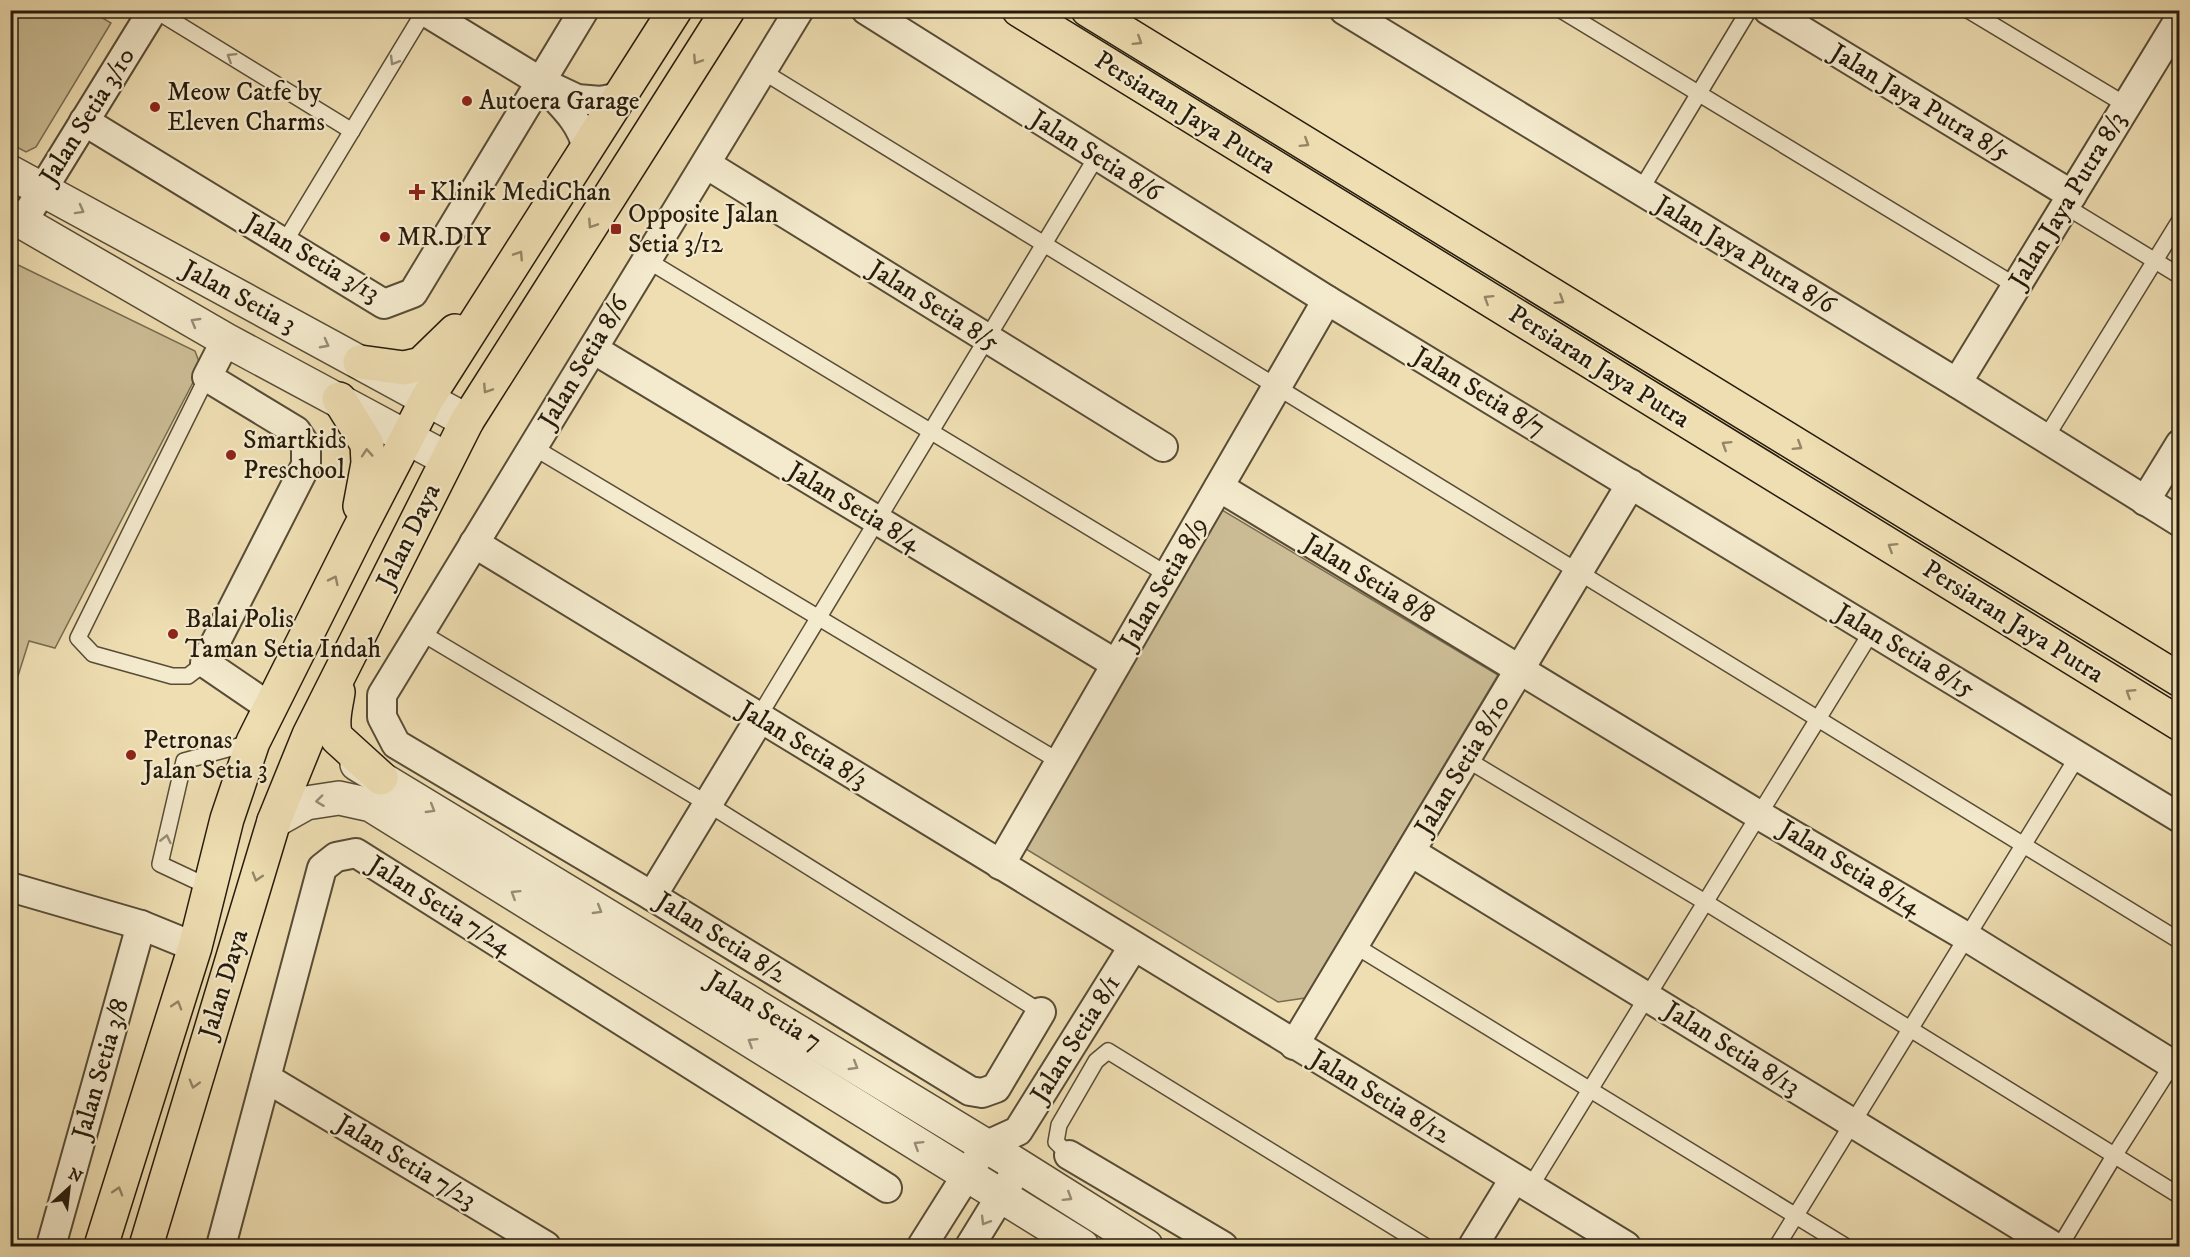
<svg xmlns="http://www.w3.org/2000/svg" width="2190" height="1257" font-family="'IM FELL DW Pica',serif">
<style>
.green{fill:#ccbd96;stroke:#796c51;stroke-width:1.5}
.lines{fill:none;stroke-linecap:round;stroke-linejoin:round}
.service-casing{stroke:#584c36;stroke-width:18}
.minor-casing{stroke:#584c36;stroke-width:32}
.tertiary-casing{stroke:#584c36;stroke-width:36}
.primary-casing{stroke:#261b0c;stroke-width:36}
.service{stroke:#f4eacd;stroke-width:15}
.minor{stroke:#f4eacd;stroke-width:28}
.tertiary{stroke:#f4eacd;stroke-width:33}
.primary{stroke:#eedeb2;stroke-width:33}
.oneway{stroke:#948667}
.oneway2{stroke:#978d76}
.poi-dot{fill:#8f2418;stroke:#f4eacd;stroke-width:2}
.labels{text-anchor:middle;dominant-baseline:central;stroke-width:4.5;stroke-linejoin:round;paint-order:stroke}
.poi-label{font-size:26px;fill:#261b0c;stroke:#f4eacd;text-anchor:start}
.street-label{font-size:26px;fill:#261b0c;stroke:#f4eacd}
</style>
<rect width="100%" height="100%" fill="#eedeb2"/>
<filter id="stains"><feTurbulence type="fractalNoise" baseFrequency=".00333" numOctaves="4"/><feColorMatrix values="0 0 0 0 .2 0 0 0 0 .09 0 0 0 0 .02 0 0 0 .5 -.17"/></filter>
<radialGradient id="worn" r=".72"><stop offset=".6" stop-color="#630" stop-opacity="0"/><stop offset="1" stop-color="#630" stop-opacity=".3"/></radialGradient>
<g class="green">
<polygon points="10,11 91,11 111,23 36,147 26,152 11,144"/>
<polygon points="10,261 195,351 201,367 55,648 29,641 17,679 10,677"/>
<polygon points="1217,507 1498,675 1305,998 1278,1002 1021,846"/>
</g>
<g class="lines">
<defs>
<g id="service">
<polyline points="155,10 352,131"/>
<polyline points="1561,10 2016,286"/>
<polyline points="1968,10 2126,105"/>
<polyline points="762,71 2180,941"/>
<polyline points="1640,191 1749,10"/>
<polyline points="2065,206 2180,276"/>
<polyline points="284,243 425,10"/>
<polyline points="647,260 1168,575"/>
<polyline points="2045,439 2180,220"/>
<polyline points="533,447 1060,762"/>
<polyline points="420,632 708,804 1041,1012"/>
<polyline points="205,663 188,676 172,676 93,654 78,638 207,377"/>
<polyline points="758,718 1097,156"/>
<polyline points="1466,759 1705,902 2180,1196"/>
<polyline points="209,887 160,864 184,761 253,742"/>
<polyline points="1354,945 1845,1246"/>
<polyline points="1069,1155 1056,1142 1059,1125 1096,1061 1108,1051 1425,1246"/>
<polyline points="1529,1189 1872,631"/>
<polyline points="1777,1246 2078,756"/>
<polyline points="2060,1246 2114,1156 2175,1060"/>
</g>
<g id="minor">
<polyline points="423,10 541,82 577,99 601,101 620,97"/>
<polyline points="799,10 382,695 382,717 396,744 652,896 970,1091 982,1093 996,1088 1041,1012"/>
<polyline points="866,10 1327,300 2180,818"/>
<polyline points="1344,10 1957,383 2180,522"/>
<polyline points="1768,10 2072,195"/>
<path d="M548,90C566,109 581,123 587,148"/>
<polyline points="84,121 384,304 413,293 584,10"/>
<polyline points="706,164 1163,447"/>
<polyline points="23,221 153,10"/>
<polyline points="226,340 207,377 296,431 306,446 306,465 205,663 271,708"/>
<polyline points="593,349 1116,664"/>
<polyline points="1957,383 2180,18"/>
<polyline points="1219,487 1759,815 1967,937 2180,1069"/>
<polyline points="2145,501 2180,444"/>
<polyline points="474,543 1626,1246"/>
<polyline points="1411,852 2053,1246"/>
<polyline points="1000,865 1327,300"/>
<polyline points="10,887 141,925 195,947"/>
<polyline points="652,896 760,718"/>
<polyline points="1294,1045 1631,484"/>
<polyline points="266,1078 546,1246"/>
<polyline points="1069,1155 1223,1246"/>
<polyline points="51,1246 141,925"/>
<polyline points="221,1246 322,868 336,857 356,853 887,1188"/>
<polyline points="922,1246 985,1146 1018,1131 1133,947"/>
<polyline points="970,1246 1013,1176"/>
<polyline points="1473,1246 1514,1179"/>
</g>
<g id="tertiary">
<polyline points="10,172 467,421"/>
<polyline points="10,215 226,340 447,459"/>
<polyline points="357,764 1019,1166 1146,1246"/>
<polyline points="274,821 306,803 339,798 371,805 1082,1246"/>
</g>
<g id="primary">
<polyline points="1019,10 2180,724"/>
<polyline points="1088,10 2180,680"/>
<polyline points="360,362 404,368 421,364 455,331"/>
<polyline points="339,399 367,444 368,463 360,506"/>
<path d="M338,692C336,707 330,725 337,738L381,778"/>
<polyline points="101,1246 195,947 227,819 253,742 358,532 427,399 675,10"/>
<polyline points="146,1246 274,821 309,735 467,421 728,10"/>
</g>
</defs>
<use href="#service" class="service-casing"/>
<use href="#minor" class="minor-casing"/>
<use href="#tertiary" class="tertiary-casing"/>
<use href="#primary" class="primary-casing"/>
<use href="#service" class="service"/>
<use href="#minor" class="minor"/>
<use href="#tertiary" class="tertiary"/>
<use href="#primary" class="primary"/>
</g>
<defs><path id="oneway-chevron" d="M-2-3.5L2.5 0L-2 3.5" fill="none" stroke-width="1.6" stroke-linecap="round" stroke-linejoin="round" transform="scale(1.5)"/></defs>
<g class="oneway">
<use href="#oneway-chevron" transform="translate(1138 41) rotate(32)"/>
<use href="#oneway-chevron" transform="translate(697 60) rotate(123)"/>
<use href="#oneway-chevron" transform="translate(1305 143) rotate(32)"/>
<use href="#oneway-chevron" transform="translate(592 224) rotate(123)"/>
<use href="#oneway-chevron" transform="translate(519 255) rotate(-57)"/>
<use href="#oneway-chevron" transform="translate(1488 299) rotate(-148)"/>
<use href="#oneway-chevron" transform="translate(1560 300) rotate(32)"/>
<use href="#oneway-chevron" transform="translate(487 389) rotate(123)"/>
<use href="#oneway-chevron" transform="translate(1726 445) rotate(-148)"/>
<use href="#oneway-chevron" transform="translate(1798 446) rotate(32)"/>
<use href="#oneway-chevron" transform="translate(367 453) rotate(-94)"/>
<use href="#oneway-chevron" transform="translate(1892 547) rotate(-148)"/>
<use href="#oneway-chevron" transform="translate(334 580) rotate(-64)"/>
<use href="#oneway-chevron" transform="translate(2130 693) rotate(-148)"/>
<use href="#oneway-chevron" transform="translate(257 877) rotate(107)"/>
<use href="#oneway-chevron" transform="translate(177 1005) rotate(-73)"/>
<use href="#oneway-chevron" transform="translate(194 1084) rotate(106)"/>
<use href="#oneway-chevron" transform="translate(118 1191) rotate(-73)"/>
</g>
<g class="oneway2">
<use href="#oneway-chevron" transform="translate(231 57) rotate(-148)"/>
<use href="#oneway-chevron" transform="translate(394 61) rotate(121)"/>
<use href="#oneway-chevron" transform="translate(80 210) rotate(29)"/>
<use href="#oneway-chevron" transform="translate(195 322) rotate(-150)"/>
<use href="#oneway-chevron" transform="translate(325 344) rotate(28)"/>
<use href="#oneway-chevron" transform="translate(320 801) rotate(173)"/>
<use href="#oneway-chevron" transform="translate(431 809) rotate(31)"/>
<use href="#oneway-chevron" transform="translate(166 839) rotate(-77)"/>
<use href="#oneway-chevron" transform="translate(515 894) rotate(-148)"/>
<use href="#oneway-chevron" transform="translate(598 910) rotate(31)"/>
<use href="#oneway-chevron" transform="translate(752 1042) rotate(-148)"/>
<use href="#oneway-chevron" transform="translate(854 1066) rotate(31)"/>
<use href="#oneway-chevron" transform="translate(918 1145) rotate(-148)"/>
<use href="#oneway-chevron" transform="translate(1068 1197) rotate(32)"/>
<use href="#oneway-chevron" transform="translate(985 1221) rotate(121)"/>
</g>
<g class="poi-dot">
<circle cx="467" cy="101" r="6"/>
<circle cx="155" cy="107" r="6"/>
<path d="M414 183h6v6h6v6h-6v6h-6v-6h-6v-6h6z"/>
<rect x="610" y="223" width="12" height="12" rx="3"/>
<circle cx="385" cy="237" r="6"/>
<circle cx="231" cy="455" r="6"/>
<circle cx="173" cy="634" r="6"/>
<circle cx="131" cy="755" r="6"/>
</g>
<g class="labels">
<g class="poi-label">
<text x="167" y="92">Meow Catfe by<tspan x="167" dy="30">Eleven Charms</tspan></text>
<text x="479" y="101">Autoera Garage</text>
<text x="430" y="192">Klinik MediChan</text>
<text x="628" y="214">Opposite Jalan<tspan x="628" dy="30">Setia 3/12</tspan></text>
<text x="397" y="237">MR.DIY</text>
<text x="243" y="440">Smartkids<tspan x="243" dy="30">Preschool</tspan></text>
<text x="185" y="619">Balai Polis<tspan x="185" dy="30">Taman Setia Indah</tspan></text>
<text x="143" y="740">Petronas<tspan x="143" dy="30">Jalan Setia 3</tspan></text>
</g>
<g class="street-label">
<text transform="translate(1920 103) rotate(31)">Jalan Jaya Putra 8/5</text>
<text transform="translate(1185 113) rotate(32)">Persiaran Jaya Putra</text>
<text transform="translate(88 116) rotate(-58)">Jalan Setia 3/10</text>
<text transform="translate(1096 156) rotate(32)">Jalan Setia 8/6</text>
<text transform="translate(2068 200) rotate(-59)">Jalan Jaya Putra 8/3</text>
<text transform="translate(1745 255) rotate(31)">Jalan Jaya Putra 8/6</text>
<text transform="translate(312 258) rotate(30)">Jalan Setia 3/13</text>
<text transform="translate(239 297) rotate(28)">Jalan Setia 3</text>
<text transform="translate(934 306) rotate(32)">Jalan Setia 8/5</text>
<text transform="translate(584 362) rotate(-59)">Jalan Setia 8/6</text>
<text transform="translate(1599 367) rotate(32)">Persiaran Jaya Putra</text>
<text transform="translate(1479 392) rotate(31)">Jalan Setia 8/7</text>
<text transform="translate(854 507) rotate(31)">Jalan Setia 8/4</text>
<text transform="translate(409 536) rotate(-64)">Jalan Daya</text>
<text transform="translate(1369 579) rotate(31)">Jalan Setia 8/8</text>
<text transform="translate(1164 583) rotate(-60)">Jalan Setia 8/9</text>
<text transform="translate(2013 622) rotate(32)">Persiaran Jaya Putra</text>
<text transform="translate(1905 651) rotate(31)">Jalan Setia 8/15</text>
<text transform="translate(803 745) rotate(31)">Jalan Setia 8/3</text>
<text transform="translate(1463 765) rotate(-59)">Jalan Setia 8/10</text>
<text transform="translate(1850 868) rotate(31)">Jalan Setia 8/14</text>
<text transform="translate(440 906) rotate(32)">Jalan Setia 7/24</text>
<text transform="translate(721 938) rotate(32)">Jalan Setia 8/2</text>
<text transform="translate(224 984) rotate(-73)">Jalan Daya</text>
<text transform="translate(764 1011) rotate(31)">Jalan Setia 7</text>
<text transform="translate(1076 1039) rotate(-58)">Jalan Setia 8/1</text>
<text transform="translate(1732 1049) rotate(32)">Jalan Setia 8/13</text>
<text transform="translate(101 1069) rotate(-74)">Jalan Setia 3/8</text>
<text transform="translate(1380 1097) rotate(31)">Jalan Setia 8/12</text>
<text transform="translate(406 1162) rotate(31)">Jalan Setia 7/23</text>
</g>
</g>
<rect width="2190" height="1257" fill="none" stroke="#eedeb2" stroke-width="36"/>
<rect x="12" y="12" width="2166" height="1233" fill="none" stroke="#261b0c" stroke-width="3"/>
<rect x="18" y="18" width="2154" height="1221" fill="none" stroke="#261b0c" stroke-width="1.5"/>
<g transform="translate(69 1188) rotate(27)" stroke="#f4eacd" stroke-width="4.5" paint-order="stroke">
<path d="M0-4.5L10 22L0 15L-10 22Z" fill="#261b0c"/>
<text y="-9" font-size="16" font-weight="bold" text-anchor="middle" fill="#261b0c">N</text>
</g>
<rect width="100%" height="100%" filter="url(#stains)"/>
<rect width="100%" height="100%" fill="url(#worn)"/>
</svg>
